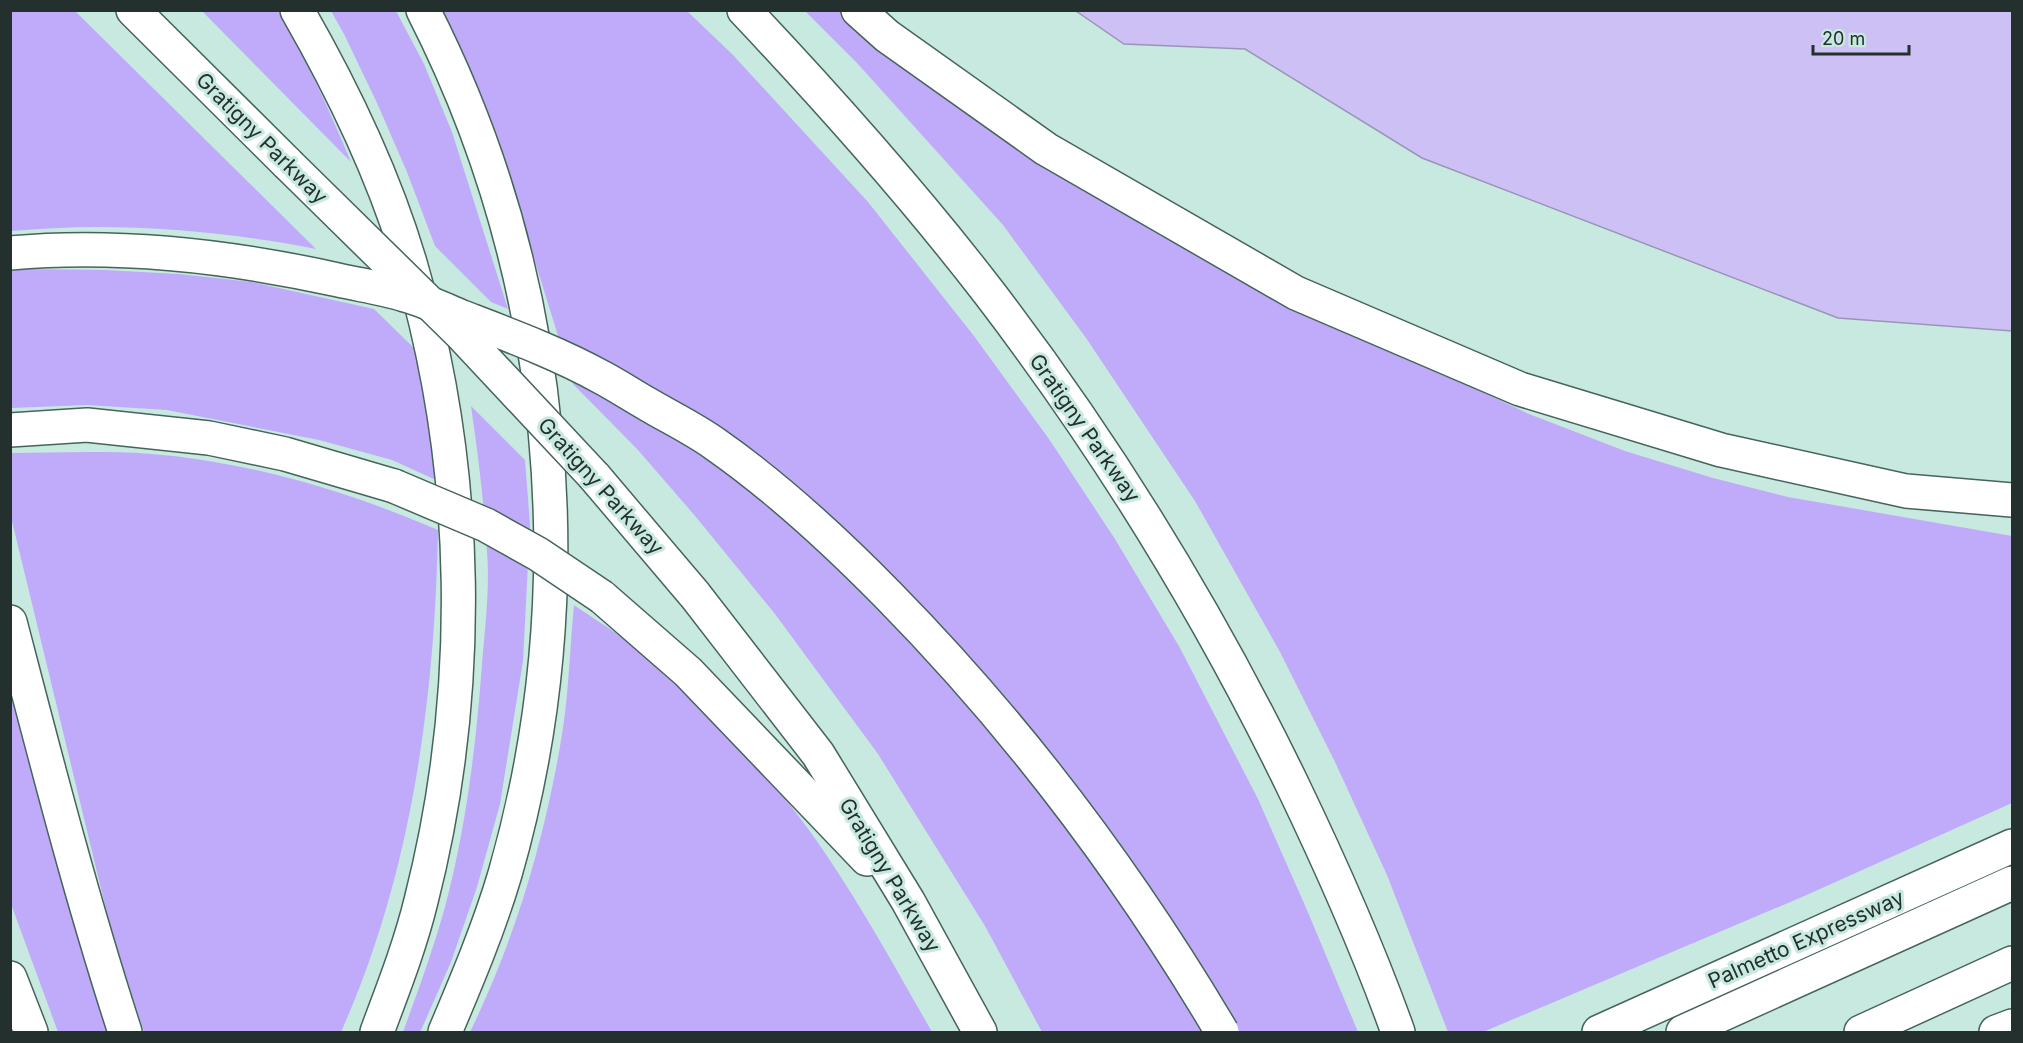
<svg xmlns="http://www.w3.org/2000/svg" width="2023" height="1043" font-family="Inter,sans-serif">
<style>
.green{fill:#c0abfa}
.water{fill:#cdc0f4;stroke:#9a95b8;stroke-width:1.5}
.lines{fill:none;stroke-linecap:round;stroke-linejoin:round}
.tertiary-casing{stroke:#46645c;stroke-width:36}
.motorway-casing{stroke:#46645c;stroke-width:36}
.tertiary{stroke:#fff;stroke-width:33}
.motorway{stroke:#fff;stroke-width:33}
.motorway-bridge-casing{stroke:#46645c;stroke-width:36;stroke-linecap:butt}
.motorway-bridge{stroke:#fff;stroke-width:33}
.labels{text-anchor:middle;dominant-baseline:central;stroke-width:6;stroke-linejoin:round;paint-order:stroke}
.street-label{font-size:21px;fill:#23302d;stroke:#c8e9df}
</style>
<rect width="100%" height="100%" fill="#c8e9df"/>
<g class="green">
<path d="M11,10L75,11L316,249C245,235 170,227 97,227C68,227 39,229 11,231Z"/>
<path d="M202,11H278C307,59 329,110 351,162Z"/>
<polygon points="331,11 396,11 424,64 452,132 508,309 491,302 435,246 407,172 377,103 344,34"/>
<polygon points="440,11 687,11 733,55 868,202 974,336 1049,439 1115,539 1180,648 1258,799 1307,910 1358,1032 1042,1032 985,926 878,754 775,614 696,517 638,450 573,384 505,165 479,96"/>
<polygon points="805,11 846,11 1093,193 1154,232 1274,295 1529,414 1625,451 1713,478 1788,497 2012,536 2012,803 1802,897 1483,1032 1448,1032 1387,875 1335,762 1280,652 1195,501 1086,338 1003,225 857,63"/>
<polygon points="26,269 105,270 179,274 252,282 374,309 416,350 424,386 436,480 392,460 319,440 167,410 87,405 11,408 11,271"/>
<path d="M471,406L525,460L530,525L523,661L500,804L477,887L451,962L422,1028L420,1032H403C418,991 433,950 445,907C466,828 476,746 482,664C485,627 490,588 487,551C484,502 478,454 471,406Z"/>
<path d="M87,452C109,452 130,452 152,454C250,462 347,491 438,530C435,700 411,876 341,1032H144L112,934L11,517V453Z"/>
<path d="M574,605C591,617 610,628 626,641C687,688 743,744 790,805C845,875 888,955 932,1032H470C516,938 547,831 563,728C569,687 570,645 574,605Z"/>
<polygon points="10,666 112,1032 58,1032 11,904"/>
</g>
<polygon class="water" points="1076,11 2012,11 2012,331 1838,318 1422,158 1245,49 1124,44"/>
<g class="lines">
<defs>
<polyline id="tertiary" points="10,978 31,1032"/>
<g id="motorway">
<polyline points="133,10 288,164"/>
<path d="M297,10C343,90 384,175 410,263C471,470 474,693 421,901C410,946 393,989 377,1032"/>
<path d="M423,10C558,274 587,589 505,874C489,928 467,980 445,1032"/>
<path d="M744,10C830,101 913,194 990,294C1107,447 1208,611 1292,784C1331,865 1368,948 1398,1032"/>
<polyline points="858,10 887,36 1046,149 1296,293 1520,389 1721,450 1906,491 2012,500"/>
<polyline points="10,430 87,425 209,438 285,454 394,486"/>
<polyline points="594,476 695,595 818,754 908,901 980,1032"/>
<polyline points="602,597 688,672 867,859"/>
<path d="M10,622C46,760 81,897 125,1032"/>
<polyline points="1599,1032 2012,846"/>
<polyline points="1683,1032 2012,883"/>
<polyline points="1861,1032 2012,963"/>
<polyline points="1996,1032 2012,1026"/>
</g>
</defs>
<use href="#tertiary" class="tertiary-casing"/>
<use href="#motorway" class="motorway-casing"/>
<use href="#tertiary" class="tertiary"/>
<use href="#motorway" class="motorway"/>
<defs>
<g id="motorway-bridge">
<polyline points="288,164 461,334 594,476"/>
<path d="M10,253C121,243 230,256 338,280C360,285 383,288 405,295C424,300 443,309 462,317C509,335 558,353 603,378C618,386 633,396 649,405C671,418 694,429 715,444C778,488 834,540 888,595C1016,725 1129,875 1222,1032"/>
<polyline points="394,486 486,525 538,554 602,597"/>
</g>
</defs>
<use href="#motorway-bridge" class="motorway-bridge-casing"/>
<use href="#motorway-bridge" class="motorway-bridge"/>
</g>
<g class="labels">
<g class="street-label">
<text transform="translate(262 138) rotate(45)">Gratigny Parkway</text>
<text transform="translate(1085 428) rotate(55)">Gratigny Parkway</text>
<text transform="translate(601 486) rotate(48)">Gratigny Parkway</text>
<text transform="translate(890 875) rotate(59)">Gratigny Parkway</text>
<text transform="translate(1806 939) rotate(-24)">Palmetto Expressway</text>
</g>
</g>
<rect width="2023" height="1043" fill="none" stroke="#23302d" stroke-width="24"/>
<path d="M1813 45v9h96v-9" fill="none" stroke="#23302d" stroke-width="3"/>
<text x="1822" y="45" font-size="18" fill="#23302d" stroke="#c8e9df" stroke-width="4.5" paint-order="stroke">20 m</text>
</svg>
